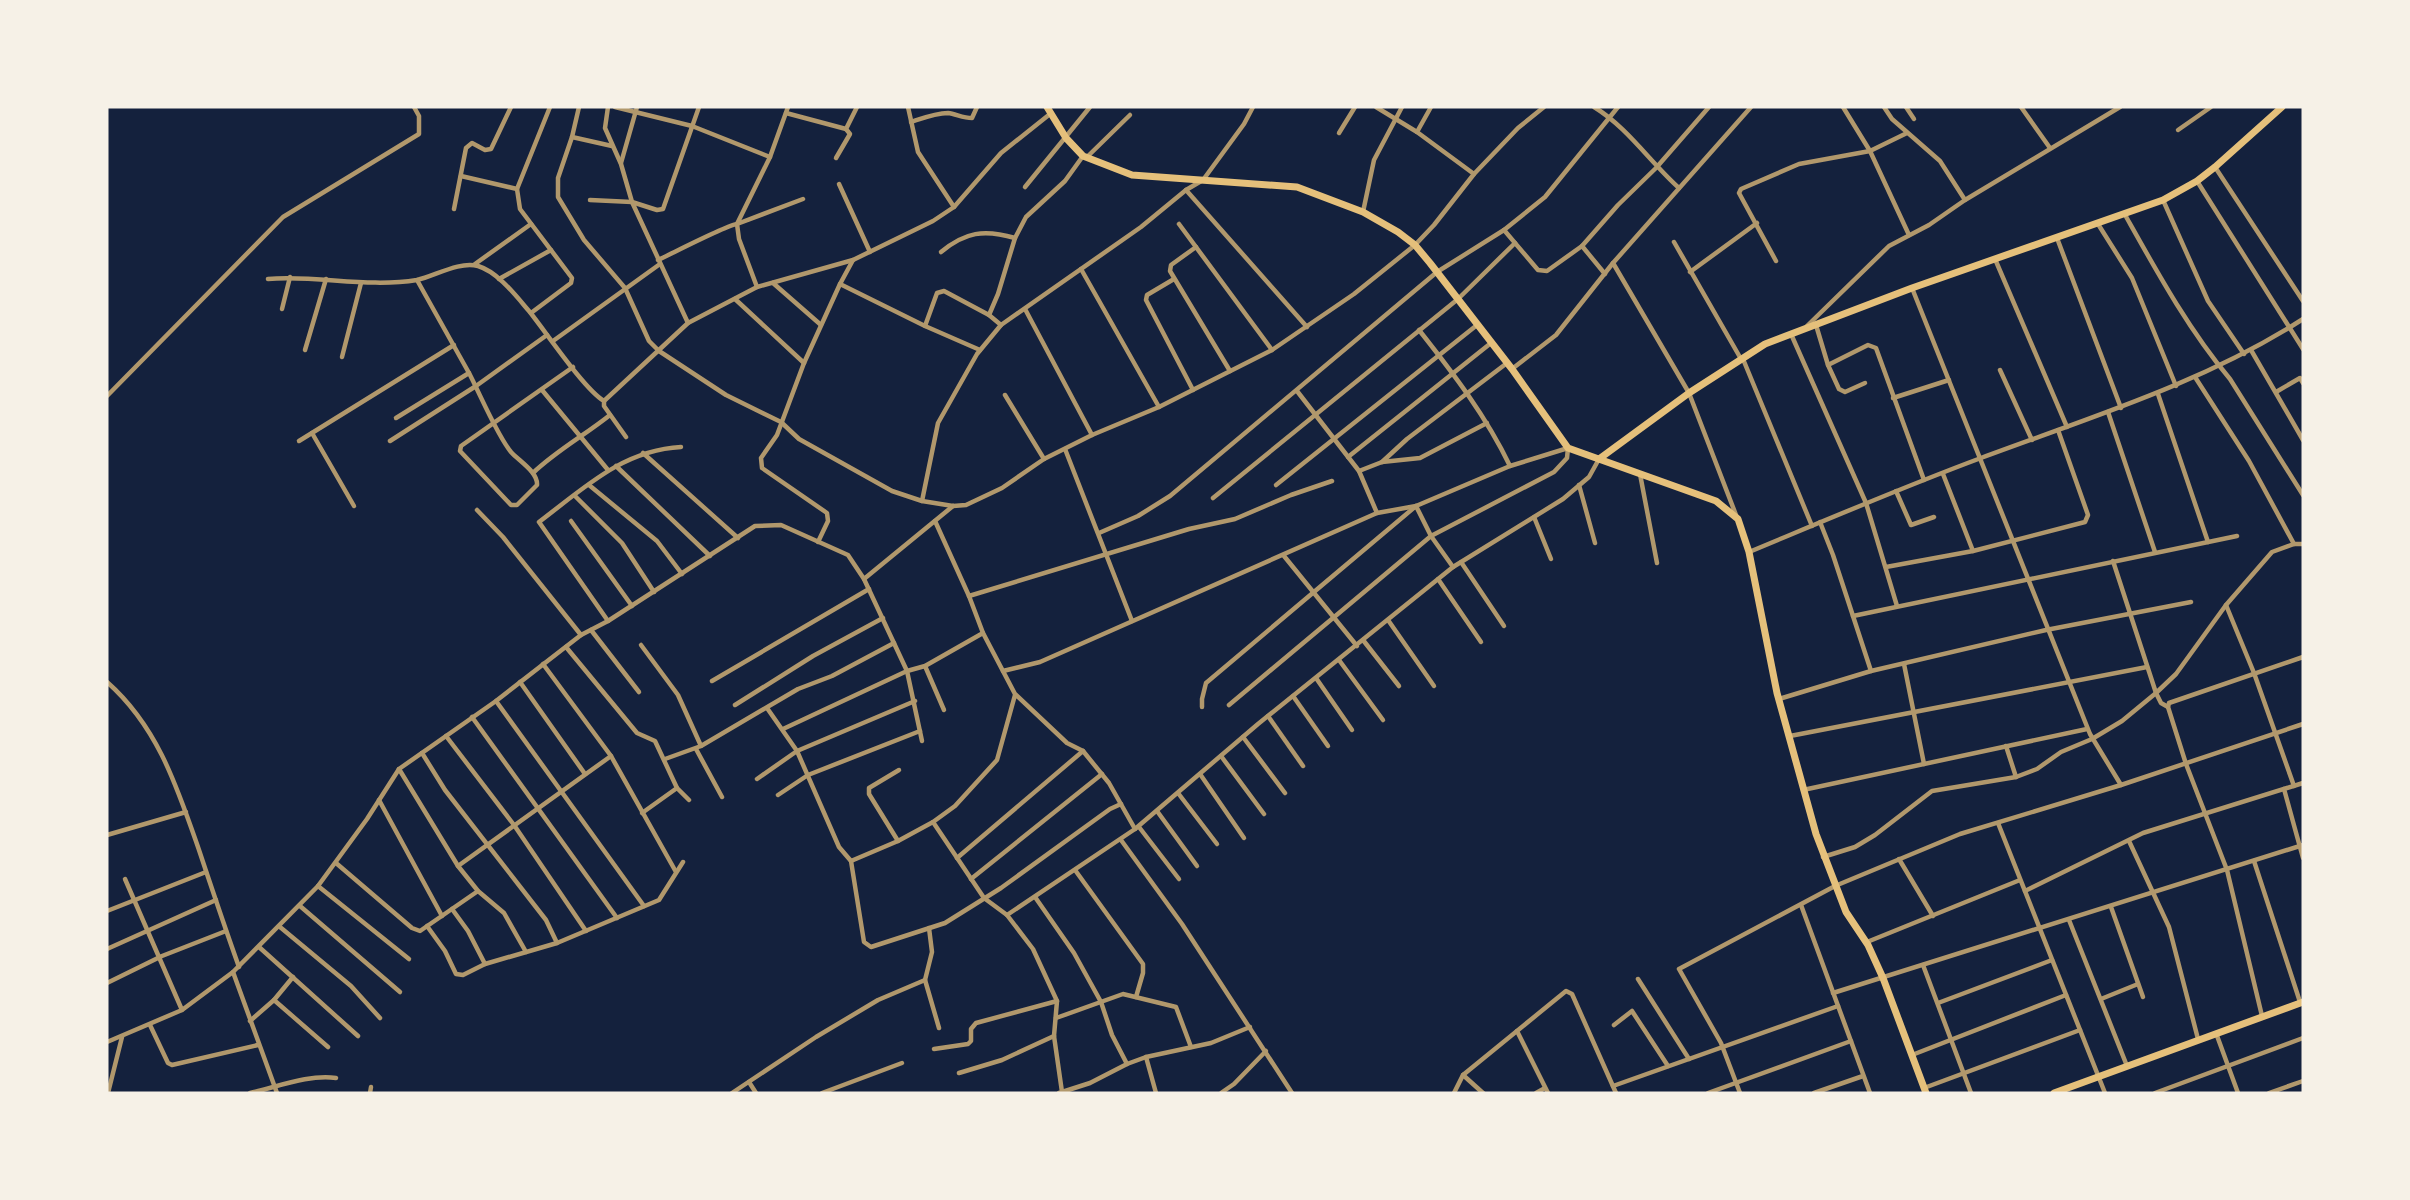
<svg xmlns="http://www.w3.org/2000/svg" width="2410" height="1200" font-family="Commissioner,sans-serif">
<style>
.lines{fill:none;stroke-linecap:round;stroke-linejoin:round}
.minor{stroke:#b1986c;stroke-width:4.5}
.secondary{stroke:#e5c07b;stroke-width:7}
</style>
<rect width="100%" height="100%" fill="#14213d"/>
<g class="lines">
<g class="minor">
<polyline points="579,107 572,137 558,178 558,197 584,240 625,288 649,341 659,351 726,395 781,422 799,439 892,491 922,501 953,506 966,505 1002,488 1044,459 1092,435 1159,407 1272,350 1354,294 1415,245 1434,225 1474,174 1518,128 1544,107"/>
<polyline points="608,107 605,128 621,164 632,202 688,323"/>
<polyline points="615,107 692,126 770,157"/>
<polyline points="908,107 918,152 954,207"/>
<polyline points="1376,107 1417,132 1474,174"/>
<path d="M1594,107C1627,127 1650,162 1679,188"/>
<polyline points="1843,107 1870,151 1909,235"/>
<polyline points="1884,107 1892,119 1940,161 1965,200"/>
<polyline points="1906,107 1914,119"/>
<polyline points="2021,107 2050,148"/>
<polyline points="786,113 846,129"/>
<path d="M911,122C923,118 936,113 948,113C956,114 963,118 972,118L977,107"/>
<polyline points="2178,130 2211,107"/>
<polyline points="1417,132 1431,107"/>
<polyline points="1339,133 1355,107"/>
<polyline points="572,137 612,146"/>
<polyline points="1087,157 1130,115"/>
<polyline points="836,158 850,134 846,129 857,107"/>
<polyline points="621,163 637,107"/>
<polyline points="2215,167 2303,301"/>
<polyline points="461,176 517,189"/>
<polyline points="2197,181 2303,349"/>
<polyline points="839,184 870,252"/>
<polyline points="1025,187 1090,107"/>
<polyline points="1186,190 1307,327"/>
<polyline points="590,200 632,202 657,210 663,209 699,107"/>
<polyline points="2163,200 2208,301 2244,354"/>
<polyline points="454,209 466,148 472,143 485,150 491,149 511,107"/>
<polyline points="1363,212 1374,160 1402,107"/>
<path d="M2124,213C2156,270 2188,329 2230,379L2303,495"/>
<polyline points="1179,224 1272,350"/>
<polyline points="2098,224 2132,278 2176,386"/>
<polyline points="1504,230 1538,270 1547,271 1582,246 1618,205 1656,168 1709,107"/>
<polyline points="2057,238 2121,408"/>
<polyline points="1674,242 1741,359"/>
<polyline points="1582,246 1605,274"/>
<polyline points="1196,247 1171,265 1170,271 1230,371"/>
<path d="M941,252C965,232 984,229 1015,238"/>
<polyline points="1995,259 2067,427"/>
<path d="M658,260C671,254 729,224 737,224L803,199"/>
<polyline points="1776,261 1739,193 1741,189 1799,164 1870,151 1907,133"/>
<polyline points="1613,263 1689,393 1736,515"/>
<polyline points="475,264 531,224"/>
<polyline points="1081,269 1159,407"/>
<polyline points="1690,272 1757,223"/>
<path d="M268,279C317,275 367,288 417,280C435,276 459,261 478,266C498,272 516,296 529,311C546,332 584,389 604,401V406L626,437"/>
<polyline points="499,279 551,250"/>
<polyline points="1174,279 1147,295 1146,300 1193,390"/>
<path d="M417,280L469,373C480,394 497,435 511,452C519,461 538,472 537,485L517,505H511L460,451L461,446L573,367"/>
<polyline points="773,283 821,325"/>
<polyline points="840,284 925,326 980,350"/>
<polyline points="757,287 739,239 737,224 770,157 788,107"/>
<polyline points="1912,288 2090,734 2121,785"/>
<polyline points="735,299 804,363"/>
<polyline points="282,309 290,277"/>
<polyline points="1025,309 1092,435"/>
<polyline points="531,313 571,283 572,278 520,209 517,189 550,107"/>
<polyline points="989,315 998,294 1015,238 1026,217 1065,181 1083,156"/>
<polyline points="1816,325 1828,365 1839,389 1845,392 1865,383"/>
<polyline points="925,326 937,293 944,291 989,315 1001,325"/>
<polyline points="1807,326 1889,246 1929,225 1965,200 2120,107"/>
<path d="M1419,330C1453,373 1486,416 1510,466"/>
<polyline points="1791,334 1866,503 1897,606"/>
<polyline points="553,341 660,264"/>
<polyline points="305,350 326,279"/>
<polyline points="2251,350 2303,440"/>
<polyline points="342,357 361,283"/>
<polyline points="1743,359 1812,526"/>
<polyline points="1828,365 1868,345 1876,348 1924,480"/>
<polyline points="1512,369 1556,335 1613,263 1751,107"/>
<polyline points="2000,370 2032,440"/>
<polyline points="2195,377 2249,461 2294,544"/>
<polyline points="542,390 608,470"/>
<polyline points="1297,391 1359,471 1377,513"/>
<polyline points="2276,392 2300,378 2303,383"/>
<polyline points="2158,394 2208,542"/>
<polyline points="1005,395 1044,459"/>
<polyline points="107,396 283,217 419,134 419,116 414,107"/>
<polyline points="1893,398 1949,380"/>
<polyline points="604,401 688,323 757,287 853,260"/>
<polyline points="2108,412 2155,552"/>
<polyline points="396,418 469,373"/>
<polyline points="312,433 354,506"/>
<polyline points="299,441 454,345"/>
<polyline points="390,441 476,386 547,335"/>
<polyline points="1065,449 1132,621"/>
<polyline points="643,453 738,538"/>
<polyline points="1348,457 1491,343"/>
<polyline points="1382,462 1407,439 1507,363"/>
<polyline points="616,466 710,556"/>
<polyline points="1359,471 1382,462 1420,458 1487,423"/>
<path d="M533,473C556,451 585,435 610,415"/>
<polyline points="1640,474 1657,563"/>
<polyline points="1943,474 1973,551"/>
<polyline points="589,485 657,541 682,574"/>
<polyline points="1276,485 1477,325"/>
<polyline points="1579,485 1595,543"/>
<polyline points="1896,491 1911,525 1934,517"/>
<polyline points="575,496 622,543 654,592"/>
<polyline points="1213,498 1458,299 1515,243"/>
<polyline points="922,501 938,423 977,354 1001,325 1141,227 1186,190 1203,180 1244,124 1253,107"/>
<polyline points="477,510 503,537 581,635"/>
<polyline points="1534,517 1551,559"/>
<polyline points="571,521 632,606"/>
<polyline points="935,521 969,596 983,633 1015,694 1067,743 1083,751 1109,783 1135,829"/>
<polyline points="1820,522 1833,555 1871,671"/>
<polyline points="1099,533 1138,516 1170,496 1437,272 1504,230 1545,197 1618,107"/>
<polyline points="818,542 828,521 827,513 762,468 761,458 777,435 804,363 840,284 853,260 933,221 954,207 1001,153 1050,114"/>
<path d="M1749,552C1826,520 1903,487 1981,458C2091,417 2203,383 2303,319"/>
<polyline points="1284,556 1357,646"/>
<polyline points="2113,561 2156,693 2161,703 2168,707"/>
<polyline points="1461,562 1504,626"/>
<polyline points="1886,567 1973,551 2085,522 2088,515 2058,430"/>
<polyline points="864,579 907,671 922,741"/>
<polyline points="1438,579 1481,642"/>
<polyline points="969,596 1189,529 1235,519 1291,495 1332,481"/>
<polyline points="2226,605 2254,673 2294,786"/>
<polyline points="1853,616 2237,536"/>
<polyline points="1388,620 1434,686"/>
<path d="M608,621L539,522C584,488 623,450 681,447"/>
<polyline points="591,630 639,692"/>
<polyline points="1363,640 1399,686"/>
<polyline points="641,645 678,695 701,746"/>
<polyline points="566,647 637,733 655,741 677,788 689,800"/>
<polyline points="1339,660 1383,720"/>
<polyline points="543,664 611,756 676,872"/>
<polyline points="1904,664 1924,764"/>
<polyline points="925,666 944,710"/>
<polyline points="1003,671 1040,662 1377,513 1416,506 1510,466 1568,448 1567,458 1554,472 1431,536 1229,705"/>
<polyline points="1316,678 1352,730"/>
<polyline points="712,681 869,589"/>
<path d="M107,682C158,727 177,787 199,850C212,889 225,928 239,967"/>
<polyline points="520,682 585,774"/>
<polyline points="1293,696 1328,746"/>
<polyline points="1779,699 1871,671 2046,630 2191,602"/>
<polyline points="496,701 644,906"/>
<polyline points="735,705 813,656 883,618"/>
<polyline points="1202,707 1202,699 1206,683 1416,506 1431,536 1453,567"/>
<polyline points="767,708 797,751 839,847 851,861 864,942 871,947 945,923 1001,888 1110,809 1121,804"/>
<polyline points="1268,716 1303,766"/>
<polyline points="472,717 617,918"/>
<polyline points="783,729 907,671 925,666 983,633"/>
<polyline points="446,736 514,825 586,931"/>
<polyline points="1790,736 2147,667"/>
<polyline points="1243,737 1285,793"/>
<polyline points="2006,746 2016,777"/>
<polyline points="696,749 722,797"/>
<polyline points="422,753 445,790 546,920 557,943"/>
<polyline points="1221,756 1264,814"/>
<polyline points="665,759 701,746 798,689 832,676 894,643"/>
<polyline points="399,769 458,866 478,891 504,913 526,952"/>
<polyline points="1200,774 1244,838"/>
<polyline points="757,779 797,751 915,701"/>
<polyline points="2284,789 2303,858"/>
<polyline points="1803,790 2087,729"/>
<polyline points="1178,793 1217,844"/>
<polyline points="778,795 808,775 920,731"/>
<polyline points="379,800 442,916"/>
<polyline points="1157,811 1197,866"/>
<polyline points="642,813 677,788"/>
<polyline points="933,822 984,898 1007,915 1033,949 1057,1001 1054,1036 1062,1092 1059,1093"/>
<polyline points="1998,823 2105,1093"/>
<polyline points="1139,827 1179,879"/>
<polyline points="107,835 186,812"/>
<polyline points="1121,840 1182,924 1292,1093"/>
<polyline points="898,841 869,794 869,788 899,770"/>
<polyline points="2129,841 2169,927 2198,1039"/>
<polyline points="1823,857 1855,847 1875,835 1932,791 2016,777 2037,769 2061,752 2092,739 2122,721 2156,693 2176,674 2226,605 2272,552 2294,544 2303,544"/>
<polyline points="957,858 1083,751"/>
<polyline points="1899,859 1933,916"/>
<polyline points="851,861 898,841 933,822 955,806 997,760 1015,695"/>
<polyline points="2254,861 2300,1002"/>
<polyline points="336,863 412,928 420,931 478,891"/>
<polyline points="458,866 611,756"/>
<polyline points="1075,870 1143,964 1143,973 1136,997"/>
<polyline points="125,879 182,1010"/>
<polyline points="971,879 1102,774"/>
<polyline points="318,886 409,959"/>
<polyline points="2025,891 2143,833 2303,783"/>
<polyline points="1035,897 1074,953 1101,1002 1112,1035 1127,1064"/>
<polyline points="1801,905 1870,1093"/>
<polyline points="300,906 400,992"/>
<polyline points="2111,907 2143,997"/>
<polyline points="452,909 468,931 485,964"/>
<polyline points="107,911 206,872"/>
<polyline points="1007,915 1135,829 1258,724 1453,567 1563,499 1589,477 1599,459"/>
<polyline points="2069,920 2127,1066"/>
<polyline points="427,926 445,951 456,974 463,975 485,964 557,943 659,900 683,862"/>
<polyline points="280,927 351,986 380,1018"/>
<polyline points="929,928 932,952 925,980 939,1028"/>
<polyline points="1867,942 2020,880"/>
<polyline points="259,947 358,1036"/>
<polyline points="107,949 216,900"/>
<polyline points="1923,965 1971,1093"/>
<polyline points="233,972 277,1093"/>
<polyline points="1638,979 1689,1059"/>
<polyline points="107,983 162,956 226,931"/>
<polyline points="1833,993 2303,845"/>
<polyline points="2101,999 2138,984"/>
<polyline points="274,1000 328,1047"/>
<polyline points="1938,1003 2052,960"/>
<polyline points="2262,1016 2227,870 2186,764 2168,707 2169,703 2303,657"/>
<polyline points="1056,1018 1123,994 1176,1007 1191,1047"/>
<polyline points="250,1021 274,1000 293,977"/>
<polyline points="150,1025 168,1063 172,1065 258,1045"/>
<polyline points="1614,1025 1632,1011 1668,1066"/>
<polyline points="1517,1031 1548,1093"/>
<polyline points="2216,1033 2238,1093"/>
<polyline points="107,1042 182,1010 233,972 318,886 367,819 399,769 496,701 581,635 608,621 755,526 781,525 848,555 864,579 953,506"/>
<polyline points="934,1049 968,1044 971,1041 971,1029 976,1023 1057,1001"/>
<polyline points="1912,1055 2066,995"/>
<polyline points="1146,1057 1156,1093"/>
<polyline points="959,1073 1002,1060 1054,1036"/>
<polyline points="1463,1075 1483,1093"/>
<polyline points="749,1082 756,1093"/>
<polyline points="1613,1086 1838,1006"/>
<polyline points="1924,1088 2080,1030"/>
<polyline points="1062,1092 1090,1083 1127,1064 1146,1057 1211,1043 1250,1027"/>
<polyline points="108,1093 122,1037"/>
<path d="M250,1093C277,1087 309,1074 336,1078"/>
<polyline points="370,1093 371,1087"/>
<polyline points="732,1093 816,1037 878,1000 925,980"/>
<polyline points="822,1093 902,1063"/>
<polyline points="1221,1093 1234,1084 1266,1051"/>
<polyline points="1454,1093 1463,1075 1566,991 1572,994 1616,1093"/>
<polyline points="1536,1093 1545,1088"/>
<polyline points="1708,1093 1851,1041"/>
<polyline points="1740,1093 1721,1043 1679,969 1835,886 1960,834 2121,785 2303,724"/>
<polyline points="1814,1093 1863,1076"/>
<polyline points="2155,1093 2303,1038"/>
<polyline points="2269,1093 2303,1081"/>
</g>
<g class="secondary">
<polyline points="1047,107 1066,138 1083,156 1132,175 1297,187 1363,212 1398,232 1415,245 1430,263 1512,369 1568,448 1716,501 1738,519 1749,552 1777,693 1816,834 1846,912 1868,945 1883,978 1926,1093"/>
<polyline points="1599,459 1689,393 1765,344 1912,288 2163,200 2197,181 2215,167 2282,107"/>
<polyline points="2054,1093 2303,1002"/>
</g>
</g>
<rect width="2410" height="1200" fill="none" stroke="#f6f1e7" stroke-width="217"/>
</svg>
